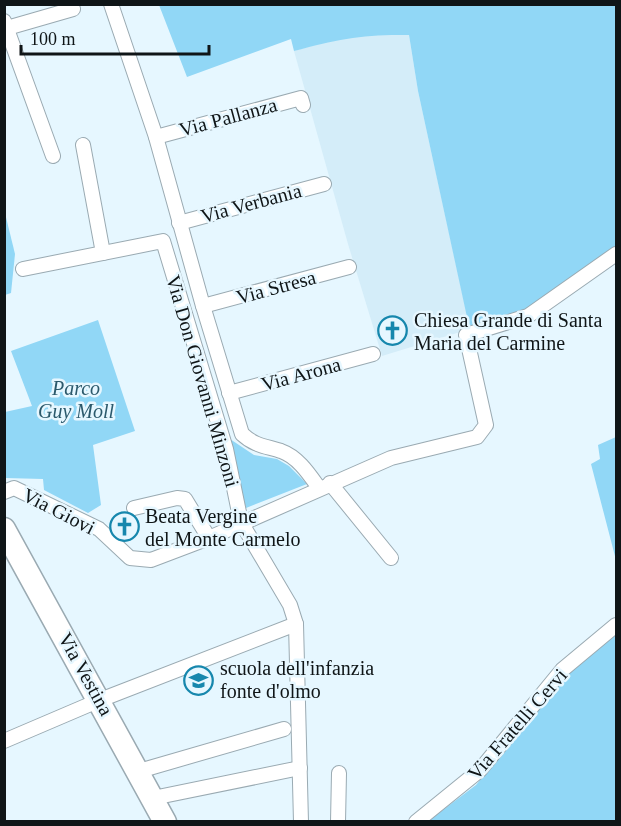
<svg xmlns="http://www.w3.org/2000/svg" width="621" height="826" font-family="'Times New Roman',serif">
<style>
.built{fill:#d4edf9}
.green{fill:#91d7f6}
.lines{fill:none;stroke-linecap:round;stroke-linejoin:round}
.street-casing{stroke:#9aaab2;stroke-width:16}
.primary-casing{stroke:#9aaab2;stroke-width:25}
.street{stroke:#fff;stroke-width:14}
.primary{stroke:#fff;stroke-width:22}
.labels{text-anchor:middle;dominant-baseline:central;stroke-width:5;stroke-linejoin:round;paint-order:stroke}
.street-label{font-size:20px;fill:#0f1517;stroke:#e6f7ff}
.poi-label{font-size:20px;fill:#0f1517;stroke:#e6f7ff;text-anchor:start}
.park-label{font-size:20px;font-style:italic;fill:#2b596c;stroke:#e6f7ff}
</style>
<rect width="100%" height="100%" fill="#e6f7ff"/>
<polygon class="built" points="366,34 409,35 418,91 470,329 382,356 348,244 294,51 335,39"/>
<g class="green">
<path d="M159,5H616V250L527,312L470,331L418,91L409,35C365,34 337,39 294,51L291,39L187,77Z"/>
<polygon points="4,209 15,254 11,293 5,295"/>
<polygon points="98,320 135,431 93,445 101,505 88,513 44,490 43,479 5,478 5,412 32,406 11,351"/>
<polygon points="227,437 254,455 277,459 289,466 307,484 246,508"/>
<polygon points="616,437 616,560 591,464 600,459 598,445"/>
<polygon points="616,631 616,821 427,822 476,785 572,669"/>
</g>
<g class="lines">
<defs>
<g id="street">
<path d="M111,4L156,137L203,306L242,434C255,446 265,446 281,451C298,457 309,474 319,488"/>
<polyline points="4,21 53,156"/>
<polyline points="7,28 73,9"/>
<polyline points="156,137 301,98 303,105"/>
<polyline points="83,145 103,253"/>
<polyline points="179,223 324,184"/>
<polyline points="23,269 163,241 226,449 241,522 290,605 296,624 301,822"/>
<polyline points="203,306 349,267"/>
<polyline points="229,393 373,354"/>
<polyline points="330,483 391,558"/>
<polyline points="4,492 14,488 99,529 130,558 151,560 209,538 391,458 477,437 486,425 466,335 528,316 616,254"/>
<polyline points="134,508 177,498 185,499 209,538"/>
<polyline points="4,741 100,700 296,624"/>
<polyline points="139,771 284,729"/>
<polyline points="153,798 300,768"/>
<polyline points="338,822 339,773"/>
<polyline points="416,822 480,770 562,670 616,625"/>
</g>
<polyline id="primary" points="4,529 165,822"/>
</defs>
<use href="#street" class="street-casing"/>
<use href="#primary" class="primary-casing"/>
<use href="#street" class="street"/>
<use href="#primary" class="primary"/>
</g>
<defs>
<symbol id="church-ring" viewBox="-11 -11 22 22"><circle r="9.5" fill="#e6f7ff" stroke="#1687ad" stroke-width="1.5"/><path d="M-1.2-6h2.4v3.5h3.3v2.4h-3.3V6h-2.4V-.1h-3.3v-2.4h3.3Z" fill="#1687ad"/></symbol>
<symbol id="school-ring" viewBox="-11 -11 22 22"><circle r="9.5" fill="#e6f7ff" stroke="#1687ad" stroke-width="1.5"/><path d="M0-5L7-2L0 1L-7-2ZM-4 1L0 2.5L4 1V4Q0 6-4 4Z" fill="#1687ad"/></symbol>
</defs>
<g fill-rule="evenodd">
<use href="#church-ring" x="376" y="314" width="33" height="33"/>
<use href="#church-ring" x="108" y="510" width="33" height="33"/>
<use href="#school-ring" x="182" y="664" width="33" height="33"/>
</g>
<g class="labels">
<g class="street-label">
<text transform="translate(228 117) rotate(-15)">Via Pallanza</text>
<text transform="translate(251 203) rotate(-15)">Via Verbania</text>
<text transform="translate(276 287) rotate(-15)">Via Stresa</text>
<text transform="translate(301 374) rotate(-15)">Via Arona</text>
<text transform="translate(203 381) rotate(74)">Via Don Giovanni Minzoni</text>
<text transform="translate(59 511) rotate(27)">Via Giovi</text>
<text transform="translate(86 674) rotate(61)">Via Vestina</text>
<text transform="translate(517 724) rotate(-49)">Via Fratelli Cervi</text>
</g>
<g class="poi-label">
<text x="414" y="320">Chiesa Grande di Santa<tspan x="414" dy="23">Maria del Carmine</tspan></text>
<text x="145" y="516">Beata Vergine<tspan x="145" dy="23">del Monte Carmelo</tspan></text>
<text x="220" y="668">scuola dell'infanzia<tspan x="220" dy="23">fonte d'olmo</tspan></text>
</g>
<g class="park-label">
<text x="76" y="388">Parco<tspan x="76" dy="23">Guy Moll</tspan></text>
</g>
</g>
<rect width="621" height="826" fill="none" stroke="#0f1517" stroke-width="12"/>
<path d="M21 45v9h188v-9" fill="none" stroke="#0f1517" stroke-width="3"/>
<text x="30" y="45" font-size="18" fill="#0f1517" stroke="#e6f7ff" stroke-width="4.5" paint-order="stroke">100 m</text>
</svg>
